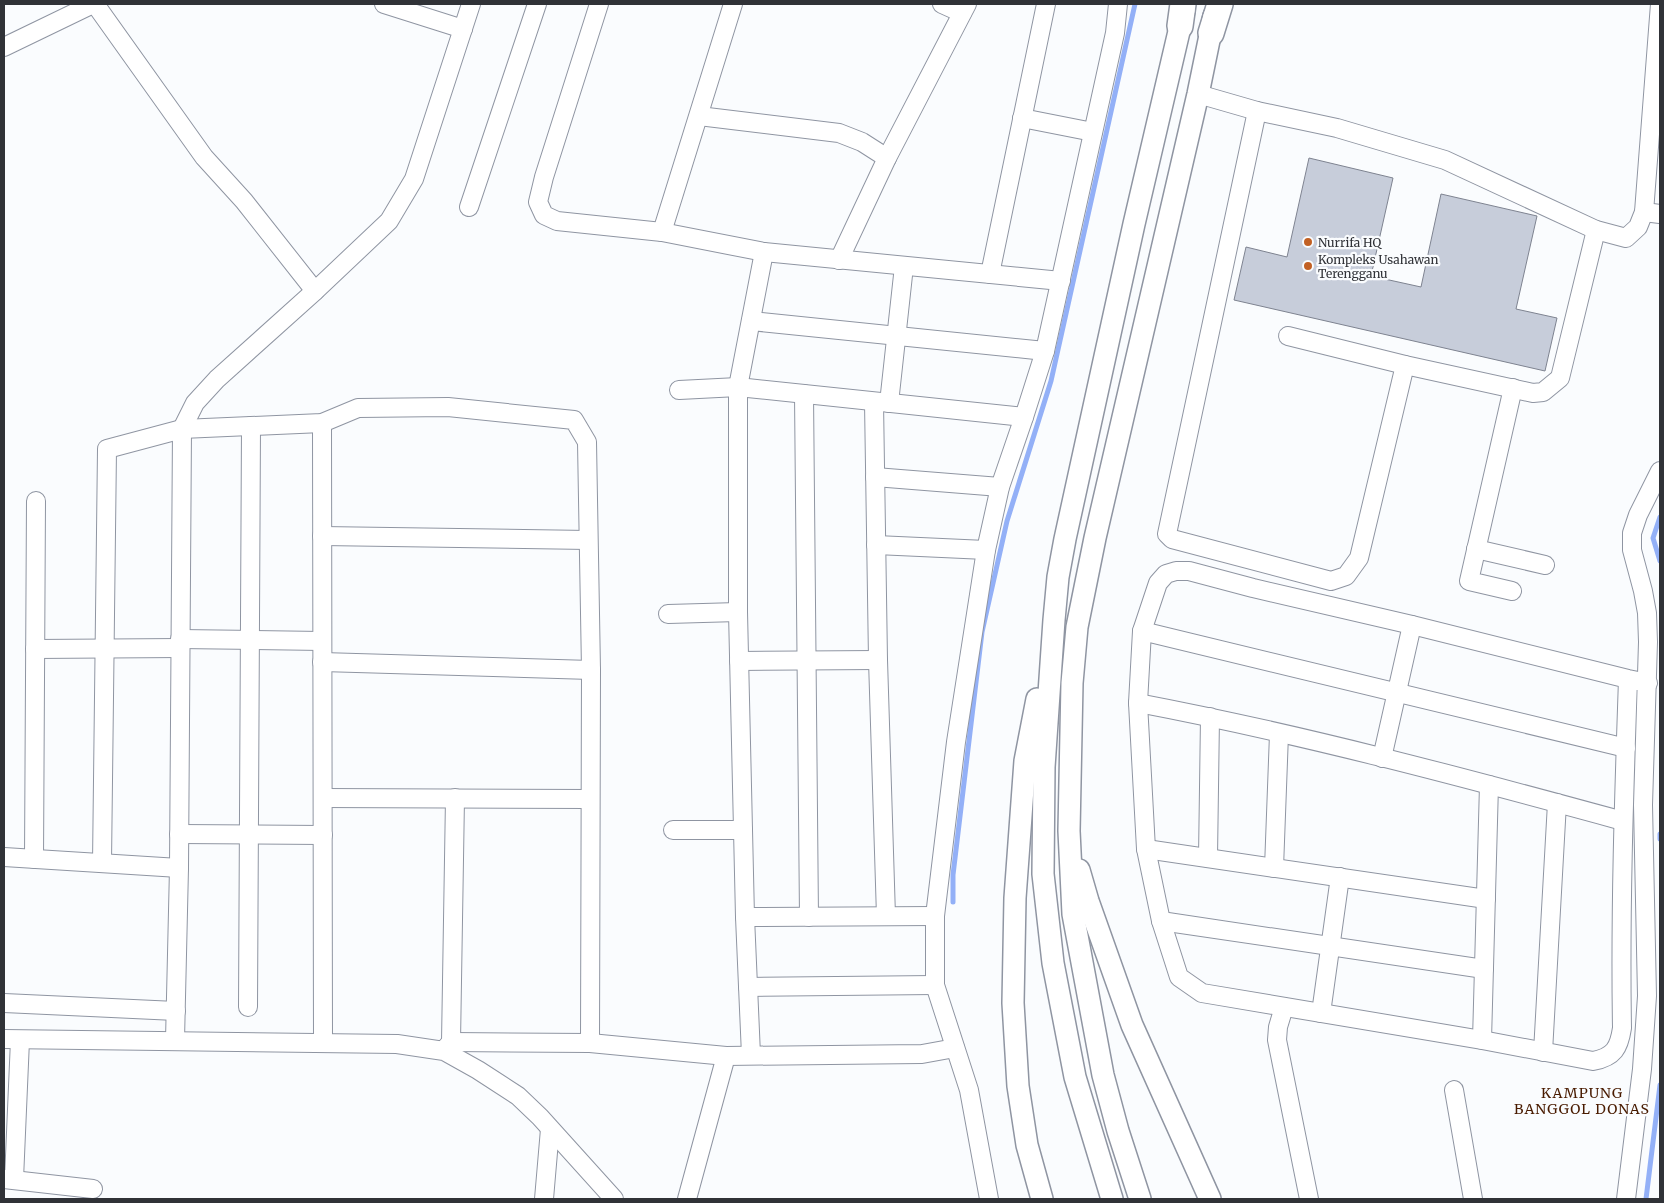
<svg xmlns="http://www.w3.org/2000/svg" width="1664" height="1203" font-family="Merriweather,serif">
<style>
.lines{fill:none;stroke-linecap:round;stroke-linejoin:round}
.stream{stroke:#93b0f7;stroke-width:5}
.building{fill:#c7cdda;stroke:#7e8390}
.minor-casing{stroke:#8f95a2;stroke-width:20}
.major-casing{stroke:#8f95a2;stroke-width:24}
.highway-casing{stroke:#8f95a2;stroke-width:28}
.minor{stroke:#fff;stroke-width:18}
.major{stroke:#fff;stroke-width:21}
.highway{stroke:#fff;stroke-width:25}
.poi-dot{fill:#c26023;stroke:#fafcfe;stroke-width:2}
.labels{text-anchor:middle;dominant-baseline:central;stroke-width:4.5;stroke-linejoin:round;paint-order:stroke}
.poi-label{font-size:12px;fill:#303237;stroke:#fafcfe;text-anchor:start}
.neighbourhood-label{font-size:14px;letter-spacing:1px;fill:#491b00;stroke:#fafcfe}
</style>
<rect width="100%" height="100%" fill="#fafcfe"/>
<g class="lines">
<g class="stream">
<polyline points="1660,517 1653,538 1660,561"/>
<polyline points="1660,834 1660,839"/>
<polyline points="953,902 953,875 982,632 1007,521 1051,381 1135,4"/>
<polyline points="1646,1199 1660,1085"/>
</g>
</g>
<polygon class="building" points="1309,158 1393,178 1371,276 1421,287 1441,194 1537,216 1516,309 1557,318 1545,371 1234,300 1246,247 1287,257"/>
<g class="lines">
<defs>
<g id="minor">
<polyline points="95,4 204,157 244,201 315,291"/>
<polyline points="384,4 463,29"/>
<polyline points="599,4 544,177 538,202 544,215 557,221 662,232 764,252 1061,281"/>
<polyline points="942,4 962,13"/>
<polyline points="4,47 93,4"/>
<polyline points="1198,94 1257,111 1337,128 1445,160 1596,230 1626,238 1638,227 1644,212 1660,4"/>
<polyline points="1257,111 1167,534 1172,539 1331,581 1346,576 1359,558 1405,365 1533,393 1543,392 1560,378 1596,230"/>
<polyline points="699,116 839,133 862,142 887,158"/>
<polyline points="1022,118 1093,132"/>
<polyline points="469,207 537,4"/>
<polyline points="1644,212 1660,214"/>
<polyline points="662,232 733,4"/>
<polyline points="839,260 887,158 967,4"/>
<polyline points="990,274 1046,4"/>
<polyline points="751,321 1045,351"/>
<polyline points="1288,336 1405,365"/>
<polyline points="679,390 738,387 1024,417"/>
<polyline points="804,394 809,917"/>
<polyline points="874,402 878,660 886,916"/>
<polyline points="889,403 904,266"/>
<polyline points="322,423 323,1043"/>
<polyline points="875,477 1000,487"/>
<polyline points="322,536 588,540"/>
<polyline points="876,545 986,550"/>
<polyline points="1476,549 1545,565"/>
<polyline points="1512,591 1469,581 1513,388"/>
<polyline points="668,614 738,612"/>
<polyline points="1142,631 1626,748"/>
<polyline points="180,639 322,641"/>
<polyline points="35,649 180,648"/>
<polyline points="739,661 878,660"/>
<polyline points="322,662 591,670"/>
<path d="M1628,679C1624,796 1620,911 1622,1028C1619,1048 1614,1057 1593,1061L1482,1040L1202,993L1179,977L1161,921L1146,849L1138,703L1142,631L1158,583L1166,574L1176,571H1189L1253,588L1412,625L1628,679L1648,683"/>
<path d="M1138,703C1301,734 1462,777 1623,821"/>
<polyline points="1382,758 1412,625"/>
<polyline points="323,798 590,799"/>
<polyline points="673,830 743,830"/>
<polyline points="179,834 323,835"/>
<polyline points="1146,849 1486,899"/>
<polyline points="4,857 179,868"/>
<polyline points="1208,858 1210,717"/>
<polyline points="34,859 36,501"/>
<polyline points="102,863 107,449 182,429 322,423 358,408 448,407 574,420 587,442 591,670 590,1043"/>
<polyline points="1274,868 1279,734"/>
<polyline points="745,917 935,916"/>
<polyline points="1161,921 1484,969"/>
<polyline points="748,987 935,985"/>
<polyline points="4,1003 176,1011"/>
<polyline points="248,1007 251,426"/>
<polyline points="1284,1007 1278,1027 1277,1040 1309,1199"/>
<polyline points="1321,1013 1340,877"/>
<polyline points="4,1039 397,1044 444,1051 478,1070 518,1096 540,1117 614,1199"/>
<polyline points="175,1040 179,868 182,429 195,403 217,379 315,291 389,221 414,179 471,4"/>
<polyline points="1482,1040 1489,785"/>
<polyline points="451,1042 590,1043 726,1056 922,1054 955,1048"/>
<polyline points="444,1050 451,1042 455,798"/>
<polyline points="1543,1052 1557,803"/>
<polyline points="751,1055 745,917 738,612 738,387 764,252"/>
<polyline points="1454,1090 1473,1199"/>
<polyline points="4,1179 93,1189"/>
<polyline points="14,1179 20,1040"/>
<polyline points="544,1199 550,1129"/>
<polyline points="687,1199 726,1056"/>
<polyline points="989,1199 969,1090 935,985 935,916 956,742 986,550 1000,487 1024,417 1045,351 1115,33 1118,4"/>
<polyline points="1626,1199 1642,1069 1647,996 1643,805 1648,642 1647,613 1643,591 1632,550 1632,533 1638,515 1660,471"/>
</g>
<g id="major">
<polyline points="1037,699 1025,761 1015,898 1013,1003 1018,1086 1027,1145 1042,1199"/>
<polyline points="1079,870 1088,901 1132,1025 1210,1199"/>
<polyline points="1112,1199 1075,1077 1053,963 1043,874 1044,767 1054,620 1058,577 1065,539 1134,224 1184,10"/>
<polyline points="1140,1199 1118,1131 1103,1075 1073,914 1069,831 1072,683 1077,627 1095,538 1198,94 1214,16"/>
</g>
<g id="highway">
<polyline points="1180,26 1183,4"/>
<polyline points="1211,33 1220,4"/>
</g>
</defs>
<use href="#minor" class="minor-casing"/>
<use href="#major" class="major-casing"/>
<use href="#highway" class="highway-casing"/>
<use href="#minor" class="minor"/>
<use href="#major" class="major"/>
<use href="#highway" class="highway"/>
</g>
<g class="poi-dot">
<circle cx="1308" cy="242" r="5"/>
<circle cx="1308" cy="266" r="5"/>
</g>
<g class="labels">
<g class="poi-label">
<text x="1318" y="242">Nurrifa HQ</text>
<text x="1318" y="259">Kompleks Usahawan<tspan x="1318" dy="14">Terengganu</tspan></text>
</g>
<g class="neighbourhood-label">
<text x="1582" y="1093">KAMPUNG<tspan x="1582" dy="16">BANGGOL DONAS</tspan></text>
</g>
</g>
<rect width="1664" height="1203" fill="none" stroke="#303237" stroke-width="10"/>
</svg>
